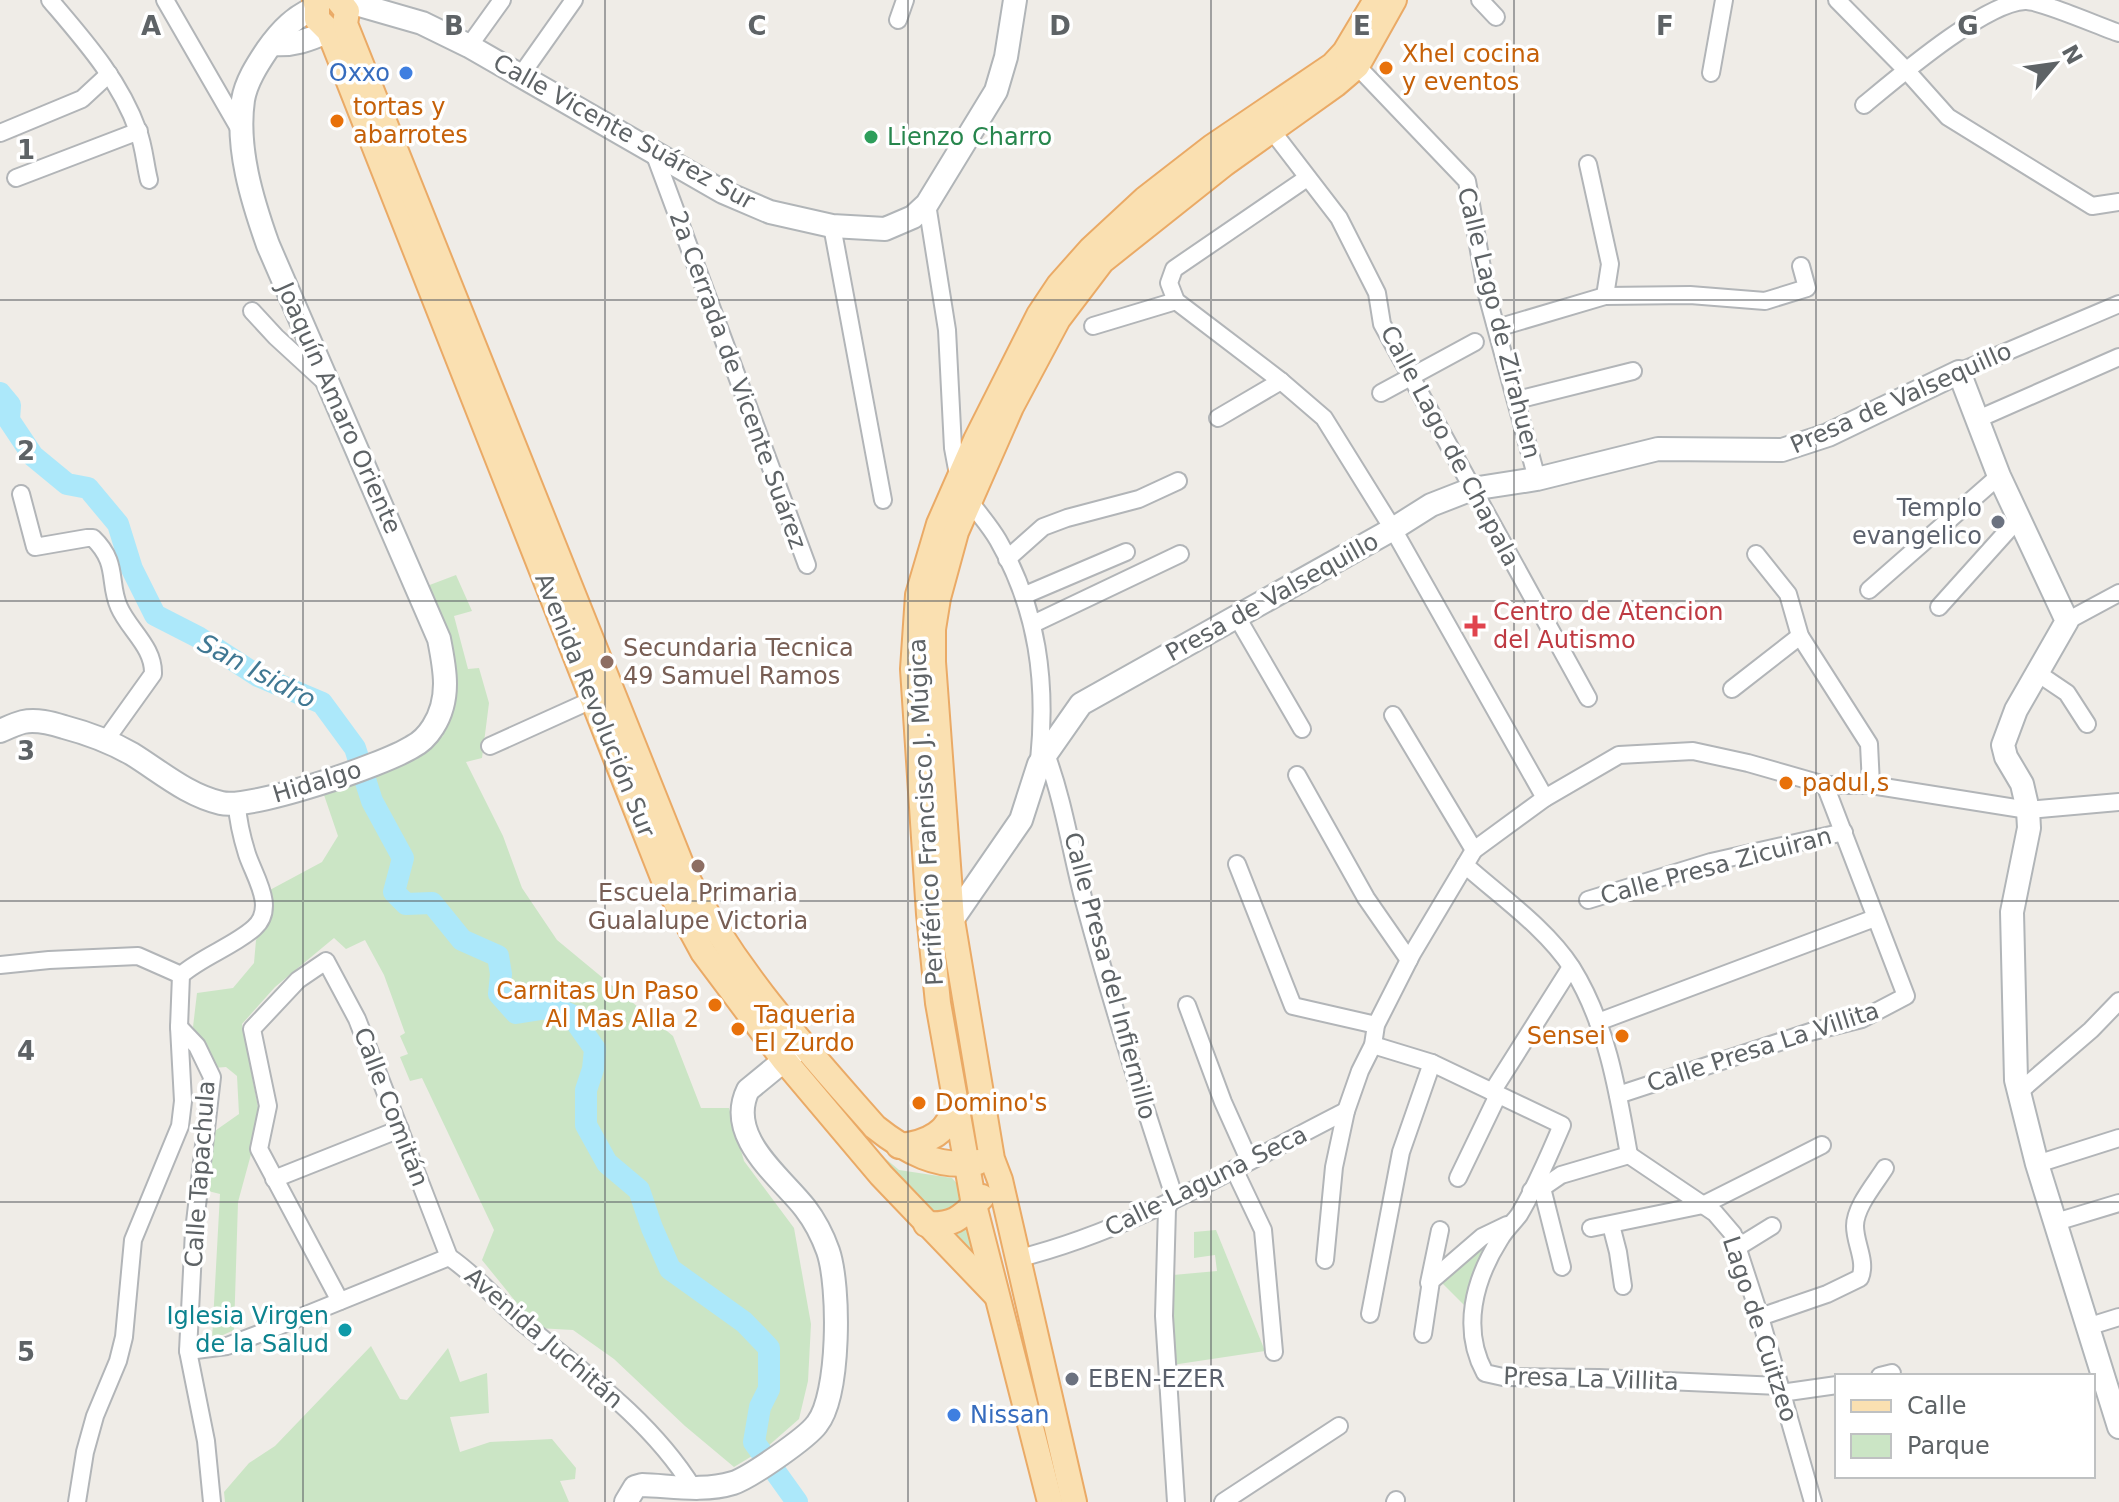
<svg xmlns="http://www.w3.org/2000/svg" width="2119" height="1502" font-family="'DejaVu Sans',sans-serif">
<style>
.green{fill:#cbe5c5}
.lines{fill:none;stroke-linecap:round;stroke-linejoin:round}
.river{stroke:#ace8fa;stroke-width:22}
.street-casing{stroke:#b2b5b8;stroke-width:20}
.secondary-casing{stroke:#b1b5b8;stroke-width:26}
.primary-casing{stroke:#eaaa66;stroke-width:28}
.street{stroke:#fff;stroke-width:16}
.secondary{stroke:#fff;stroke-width:22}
.primary{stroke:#fae0b1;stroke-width:24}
.grid{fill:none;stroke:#5e6366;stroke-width:2;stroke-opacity:0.55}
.food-dot{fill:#e8710a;stroke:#fff;stroke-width:3}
.shop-dot{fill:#3f7fe0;stroke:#fff;stroke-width:3}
.leisure-dot{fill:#2e9e5b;stroke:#fff;stroke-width:3}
.worship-dot{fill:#6b7280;stroke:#fff;stroke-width:3}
.health-dot{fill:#e0444e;stroke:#fff;stroke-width:3}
.education-dot{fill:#8d6e63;stroke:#fff;stroke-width:3}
.culture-dot{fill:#0f9aa8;stroke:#fff;stroke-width:3}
.labels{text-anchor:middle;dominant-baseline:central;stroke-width:7;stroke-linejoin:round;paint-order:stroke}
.food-label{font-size:24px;fill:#c56008;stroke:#fff;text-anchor:start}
.shop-label{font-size:24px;fill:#366cbe;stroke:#fff;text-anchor:end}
.street-label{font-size:24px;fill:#5e6366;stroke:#fff}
.leisure-label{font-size:24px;fill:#27864d;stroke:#fff;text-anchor:start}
.worship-label{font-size:24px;fill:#5b616d;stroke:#fff;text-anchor:end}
.health-label{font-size:24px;fill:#be3a42;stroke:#fff;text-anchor:start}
.education-label{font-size:24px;fill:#785e54;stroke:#fff;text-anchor:start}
.culture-label{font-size:24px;fill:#0d838f;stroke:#fff;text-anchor:end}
.water-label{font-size:26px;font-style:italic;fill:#407893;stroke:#fff}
.grid-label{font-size:26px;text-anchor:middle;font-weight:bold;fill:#5e6366;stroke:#fff;stroke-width:7;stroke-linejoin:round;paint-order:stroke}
</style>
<rect width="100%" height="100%" fill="#efece7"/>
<g class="green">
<polygon points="456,575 472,611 454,616 468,669 479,668 489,703 482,758 466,762 503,836 522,888 557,940 673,1036 701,1108 729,1108 744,1161 794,1228 811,1324 808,1381 799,1419 767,1447 734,1467 685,1426 614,1359 573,1330 537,1328 482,1260 494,1230 422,1078 410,1081 400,1057 408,1054 400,1036 405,1033 384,975 365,940 346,949 334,938 275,987 242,1024 258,1107 253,1147 238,1202 234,1330 212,1340 220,1194 204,1190 212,1133 239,1114 237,1076 226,1067 213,1068 193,1027 197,993 233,988 254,963 256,940 268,921 273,899 268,891 322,862 338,836 324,795 404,759 443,736 456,687 427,586"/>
<polygon points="855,1133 899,1170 952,1178 960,1187 974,1253 966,1253"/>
<polygon points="1216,1230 1265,1351 1172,1365 1168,1317 1173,1275 1217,1271 1215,1255 1194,1258 1194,1232"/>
<polygon points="1500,1231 1468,1309 1439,1280"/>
<polygon points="371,1346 400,1399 407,1400 448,1348 460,1382 487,1373 489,1413 450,1417 460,1452 490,1442 552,1439 576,1468 575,1479 560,1481 569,1502 225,1502 224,1492 249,1463 275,1446"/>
</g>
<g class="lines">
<polyline class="river" points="0,393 10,405 9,420 33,456 67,484 88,488 118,524 132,569 155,615 198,637 258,676 322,703 355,748 372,801 403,858 394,892 406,904 432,903 462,940 498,956 501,974 499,994 516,1013 554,1007 571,1015 595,1049 593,1069 586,1090 586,1125 607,1163 639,1190 652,1228 670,1269 744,1322 769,1348 769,1389 760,1407 754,1442 797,1502"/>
<defs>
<g id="street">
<path d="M50,0C84,40 120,80 138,131C144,146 145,164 149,180"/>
<polyline points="165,0 240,130"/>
<polyline points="1480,0 1496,17"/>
<polyline points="1837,0 1906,70 1948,117 2092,206 2119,202"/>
<polyline points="898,20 905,0"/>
<polyline points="469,46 502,0"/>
<polyline points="1357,66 1467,181 1486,291 1537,479"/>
<polyline points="1711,73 1724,0"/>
<polyline points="521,75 574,0"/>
<path d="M1864,105C1898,77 1984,3 2025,1C2039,0 2101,27 2119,33"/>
<polyline points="1266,123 1339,218 1377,293 1382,324 1588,698"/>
<polyline points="0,133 82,99 109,74"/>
<polyline points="653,150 807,565"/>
<polyline points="1588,164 1610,264 1605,296"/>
<polyline points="16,178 139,131"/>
<polyline points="1307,178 1174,269 1169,283 1176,301 1281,381 1324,418 1393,529 1545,798"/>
<polyline points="927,204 947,330 953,448 959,480"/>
<polyline points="832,226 883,500"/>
<polyline points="252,311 276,337 325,382"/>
<polyline points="1093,326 1176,301"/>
<polyline points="1497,328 1605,296 1690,295 1765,301 1807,288 1801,266"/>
<polyline points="1959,372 2119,304"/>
<polyline points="1381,393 1475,342"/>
<polyline points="1517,400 1633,371"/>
<polyline points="1218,418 1281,381"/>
<polyline points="1978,419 2119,357"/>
<path d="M21,494L35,547L87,538H93C119,563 108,582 119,607C129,630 154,647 153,674L105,741"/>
<path d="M969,500C978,513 990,526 998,540C1038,610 1047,682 1039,761"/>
<polyline points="1756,554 1788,594 1800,636 1869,744 1871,785"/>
<polyline points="1007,559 1043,527 1067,518 1139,499 1178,481"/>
<polyline points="1869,590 1999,476"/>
<polyline points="1025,595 1126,552"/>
<polyline points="1939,607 2019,518"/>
<polyline points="1237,617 1302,729"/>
<polyline points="2067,621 2119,593"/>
<polyline points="1033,624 1180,554"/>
<polyline points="2036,672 2067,693 2087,724"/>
<polyline points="1732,689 1800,636"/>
<polyline points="1393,715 1474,850"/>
<polyline points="490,746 594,699"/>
<path d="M1046,754C1064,802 1071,852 1084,901C1111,1001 1142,1100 1175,1199"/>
<polyline points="1297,775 1366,898 1409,960"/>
<polyline points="1237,864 1293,1006 1376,1025"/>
<path d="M1465,865C1501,897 1546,928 1572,968C1607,1024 1618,1092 1629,1155"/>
<polyline points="1588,900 1711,862 1844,832"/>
<polyline points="0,965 49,960 138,956 181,975"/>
<polyline points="1187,1005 1223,1102 1249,1160"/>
<polyline points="1598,1022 1875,918"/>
<polyline points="179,1027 197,1046 212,1077 194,1231 188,1351 206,1441 212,1502"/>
<path d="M1373,1045L1432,1063L1562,1125C1549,1155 1536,1187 1519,1215C1513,1223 1505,1230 1500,1239C1474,1280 1461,1329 1485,1373L1503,1377L1599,1378L1779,1386"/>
<polyline points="1492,1092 1571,967"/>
<polyline points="2019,1092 2091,1030 2119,1001"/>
<polyline points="1618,1095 1810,1032 1862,1019 1906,996 1825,785"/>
<polyline points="1629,1155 1715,1213 1733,1234 1760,1317 1813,1502"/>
<polyline points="2037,1164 2119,1138"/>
<polyline points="1234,1169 1263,1230 1274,1352"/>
<polyline points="1458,1178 1498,1095"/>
<polyline points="274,1179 400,1129"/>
<polyline points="1542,1188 1562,1267"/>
<polyline points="1531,1191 1542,1188 1561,1175 1629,1155"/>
<polyline points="1170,1202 1167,1209 1164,1316 1176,1502"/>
<polyline points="2056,1222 2119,1203"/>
<polyline points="1611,1225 1618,1252 1623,1286"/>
<polyline points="1591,1228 1703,1205 1822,1145"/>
<polyline points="1738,1247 1772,1226"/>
<path d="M449,1257C476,1275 497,1301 522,1322C583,1372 651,1420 693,1488"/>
<path d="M1016,1259C1134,1230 1239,1165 1346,1111"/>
<polyline points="1325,1260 1334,1167 1346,1111 1360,1071 1373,1045 1376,1025 1412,954 1474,850 1545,798 1619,755 1693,751 1748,763 1825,785 1871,785 2028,810 2119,802"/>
<polyline points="1429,1283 1440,1230"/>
<polyline points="340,1301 259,1149 268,1106 252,1029 298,980 326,961 357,1019 449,1257"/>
<polyline points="1370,1314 1401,1152 1432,1063"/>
<path d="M1760,1317L1827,1294L1860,1278C1867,1261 1855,1244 1855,1226C1855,1207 1875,1184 1885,1168"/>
<polyline points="2087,1327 2119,1317"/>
<polyline points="1423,1334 1431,1281 1482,1237 1507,1225"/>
<polyline points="188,1351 227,1346 269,1330 449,1257"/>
<polyline points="1880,1376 1892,1373"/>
<polyline points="1781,1393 1837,1385"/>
<path d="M77,1502L85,1452L95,1416L118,1361L124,1337L133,1240L180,1126L183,1101L179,1027L181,975C203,956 234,946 254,928C277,908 254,876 247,854C242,838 238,822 237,805"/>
<polyline points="1223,1502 1339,1426"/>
<polyline points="1395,1502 1396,1500"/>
</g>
<g id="secondary">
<polyline points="342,0 422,23 469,46 723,192 770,212 832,226 885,229 913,217 927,204 996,91 1006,57 1015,0"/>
<path d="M272,44C293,46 309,40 329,31"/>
<path d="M0,731C7,728 15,724 23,722C36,719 51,723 64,727C87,733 111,742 132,754C161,772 187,795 221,803C251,810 383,765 412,747C420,743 428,735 433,727C451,699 445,669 439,639L268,245C252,200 236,148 243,100C246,82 257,65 267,50C281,30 295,16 317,7"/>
<polyline points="943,918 952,920 1021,820 1039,764 1081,704 1393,529 1431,505 1472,489 1537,479 1658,449 1782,450 1828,435 1959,372 1999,476 2067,621 2016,710 2003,745 2006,757 2022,784 2028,810 2029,828 2012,912 2016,1080 2037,1164 2119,1427"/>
<path d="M626,1502L635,1487L642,1485C672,1486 704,1492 733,1483C749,1478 807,1438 817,1424C840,1395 840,1286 828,1251C823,1237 815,1221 805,1208C781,1177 725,1137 748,1090L798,1049"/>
</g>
<g id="primary">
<polyline points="315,0 317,7 317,19 329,31 664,880 703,952 784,1060 881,1175 995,1294"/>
<path d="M338,0L347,11L345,24L685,874C735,972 803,1045 875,1127C905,1151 939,1170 978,1162"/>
<path d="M899,1146C925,1144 954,1132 953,1101"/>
<path d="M926,1224C956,1226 962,1216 982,1197"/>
<polyline points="1050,1502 974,1205 938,1003 929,914 913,669 918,595 939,524 976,440 1039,315 1059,285 1091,249 1145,199 1212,147 1333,65 1345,52 1376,0"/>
<polyline points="1074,1502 1000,1180 992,1159 952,920 933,662 933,629 938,598 956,532 1011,407 1058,319 1102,261 1224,164 1336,84 1357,66 1394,0"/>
</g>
</defs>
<use href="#street" class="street-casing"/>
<use href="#secondary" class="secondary-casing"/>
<use href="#primary" class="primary-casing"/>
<use href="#street" class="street"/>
<use href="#secondary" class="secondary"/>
<use href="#primary" class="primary"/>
</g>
<path class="grid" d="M303,0V1502M605,0V1502M908,0V1502M1211,0V1502M1514,0V1502M1816,0V1502M0,300H2119M0,601H2119M0,901H2119M0,1202H2119"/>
<g class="food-dot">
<circle cx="1386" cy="68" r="8"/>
<circle cx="337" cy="121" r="8"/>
<circle cx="1786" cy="783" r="8"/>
<circle cx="715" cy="1005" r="8"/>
<circle cx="738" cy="1029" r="8"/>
<circle cx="1622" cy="1036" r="8"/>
<circle cx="919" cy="1103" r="8"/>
</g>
<g class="shop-dot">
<circle cx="406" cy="73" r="8"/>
<circle cx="954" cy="1415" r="8"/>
</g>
<circle class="leisure-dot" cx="871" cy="137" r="8"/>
<g class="worship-dot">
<circle cx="1998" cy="522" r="8"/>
<circle cx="1072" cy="1379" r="8"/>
</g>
<path class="health-dot" d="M1471 614h8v8h8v8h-8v8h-8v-8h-8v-8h8z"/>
<g class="education-dot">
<circle cx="607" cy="662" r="8"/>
<circle cx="698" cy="866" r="8"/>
</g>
<circle class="culture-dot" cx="345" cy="1330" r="8"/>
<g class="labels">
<g class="food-label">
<text x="1402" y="54">Xhel cocina<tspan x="1402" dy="28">y eventos</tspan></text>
<text x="353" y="107">tortas y<tspan x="353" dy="28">abarrotes</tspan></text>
<text x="1802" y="783">padul,s</text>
<text x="699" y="991" text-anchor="end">Carnitas Un Paso<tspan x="699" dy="28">Al Mas Alla 2</tspan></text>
<text x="754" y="1015">Taqueria<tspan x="754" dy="28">El Zurdo</tspan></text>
<text x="1606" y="1036" text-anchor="end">Sensei</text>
<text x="935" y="1103">Domino's</text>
</g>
<g class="shop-label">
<text x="390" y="73">Oxxo</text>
<text x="970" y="1415" text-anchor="start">Nissan</text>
</g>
<g class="street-label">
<text transform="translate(624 132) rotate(29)">Calle Vicente Suárez Sur</text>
<text transform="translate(1499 323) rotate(76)">Calle Lago de Zirahuen</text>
<text transform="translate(738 380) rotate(70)">2a Cerrada de Vicente Suárez</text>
<text transform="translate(1901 398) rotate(-24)">Presa de Valsequillo</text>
<text transform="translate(339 408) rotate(66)">Joaquín Amaro Oriente</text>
<text transform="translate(1450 446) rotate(62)">Calle Lago de Chapala</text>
<text transform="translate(1272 597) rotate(-29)">Presa de Valsequillo</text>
<text transform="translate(595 705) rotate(68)">Avenida Revolución Sur</text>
<text transform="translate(317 782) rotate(-17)">Hidalgo</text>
<text transform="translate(926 812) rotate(-93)">Periférico Francisco J. Múgica</text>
<text transform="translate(1716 866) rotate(-15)">Calle Presa Zicuiran</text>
<text transform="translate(1110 976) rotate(75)">Calle Presa del Infiernillo</text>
<text transform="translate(1763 1047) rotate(-18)">Calle Presa La Villita</text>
<text transform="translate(391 1107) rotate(69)">Calle Comitán</text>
<text transform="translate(200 1174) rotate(-86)">Calle Tapachula</text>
<text transform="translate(1206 1181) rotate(-26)">Calle Laguna Seca</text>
<text transform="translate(1760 1329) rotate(72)">Lago de Cuitzeo</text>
<text transform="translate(544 1338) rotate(41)">Avenida Juchitán</text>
<text transform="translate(1591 1379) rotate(2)">Presa La Villita</text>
</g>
<g class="leisure-label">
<text x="887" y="137">Lienzo Charro</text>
</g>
<g class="worship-label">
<text x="1982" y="508">Templo<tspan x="1982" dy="28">evangelico</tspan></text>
<text x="1088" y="1379" text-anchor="start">EBEN-EZER</text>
</g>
<g class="health-label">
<text x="1493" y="612">Centro de Atencion<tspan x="1493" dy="28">del Autismo</tspan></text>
</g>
<g class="education-label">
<text x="623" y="648">Secundaria Tecnica<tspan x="623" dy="28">49 Samuel Ramos</tspan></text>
<text x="698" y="893" text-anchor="middle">Escuela Primaria<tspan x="698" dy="28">Gualalupe Victoria</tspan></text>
</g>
<g class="culture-label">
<text x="329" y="1316">Iglesia Virgen<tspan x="329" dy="28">de la Salud</tspan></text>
</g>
<g class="water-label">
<text transform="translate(257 671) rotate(28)">San Isidro</text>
</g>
</g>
<g class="grid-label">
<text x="151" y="35">A</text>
<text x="454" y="35">B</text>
<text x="757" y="35">C</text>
<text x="1060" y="35">D</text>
<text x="1362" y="35">E</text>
<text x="1665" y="35">F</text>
<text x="1968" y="35">G</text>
<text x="26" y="159">1</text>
<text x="26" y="460">2</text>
<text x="26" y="760">3</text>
<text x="26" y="1060">4</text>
<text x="26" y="1361">5</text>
</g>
<rect x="1835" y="1374" width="260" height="104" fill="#ffffff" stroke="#bfc1c2" stroke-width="2"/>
<rect x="1851" y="1400" width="40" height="12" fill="#fae0b1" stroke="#bfc1c2" stroke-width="2"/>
<text x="1907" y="1414" font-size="24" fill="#5e6366">Calle</text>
<rect x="1851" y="1434" width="40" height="24" fill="#cbe5c5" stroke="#bfc1c2" stroke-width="2"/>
<text x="1907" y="1454" font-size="24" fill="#5e6366">Parque</text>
<g transform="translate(2055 64) rotate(61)" stroke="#ffffff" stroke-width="6" paint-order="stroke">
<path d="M0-6L14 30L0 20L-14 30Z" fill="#5e6366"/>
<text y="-12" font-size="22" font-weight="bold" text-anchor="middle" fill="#5e6366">N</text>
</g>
</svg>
